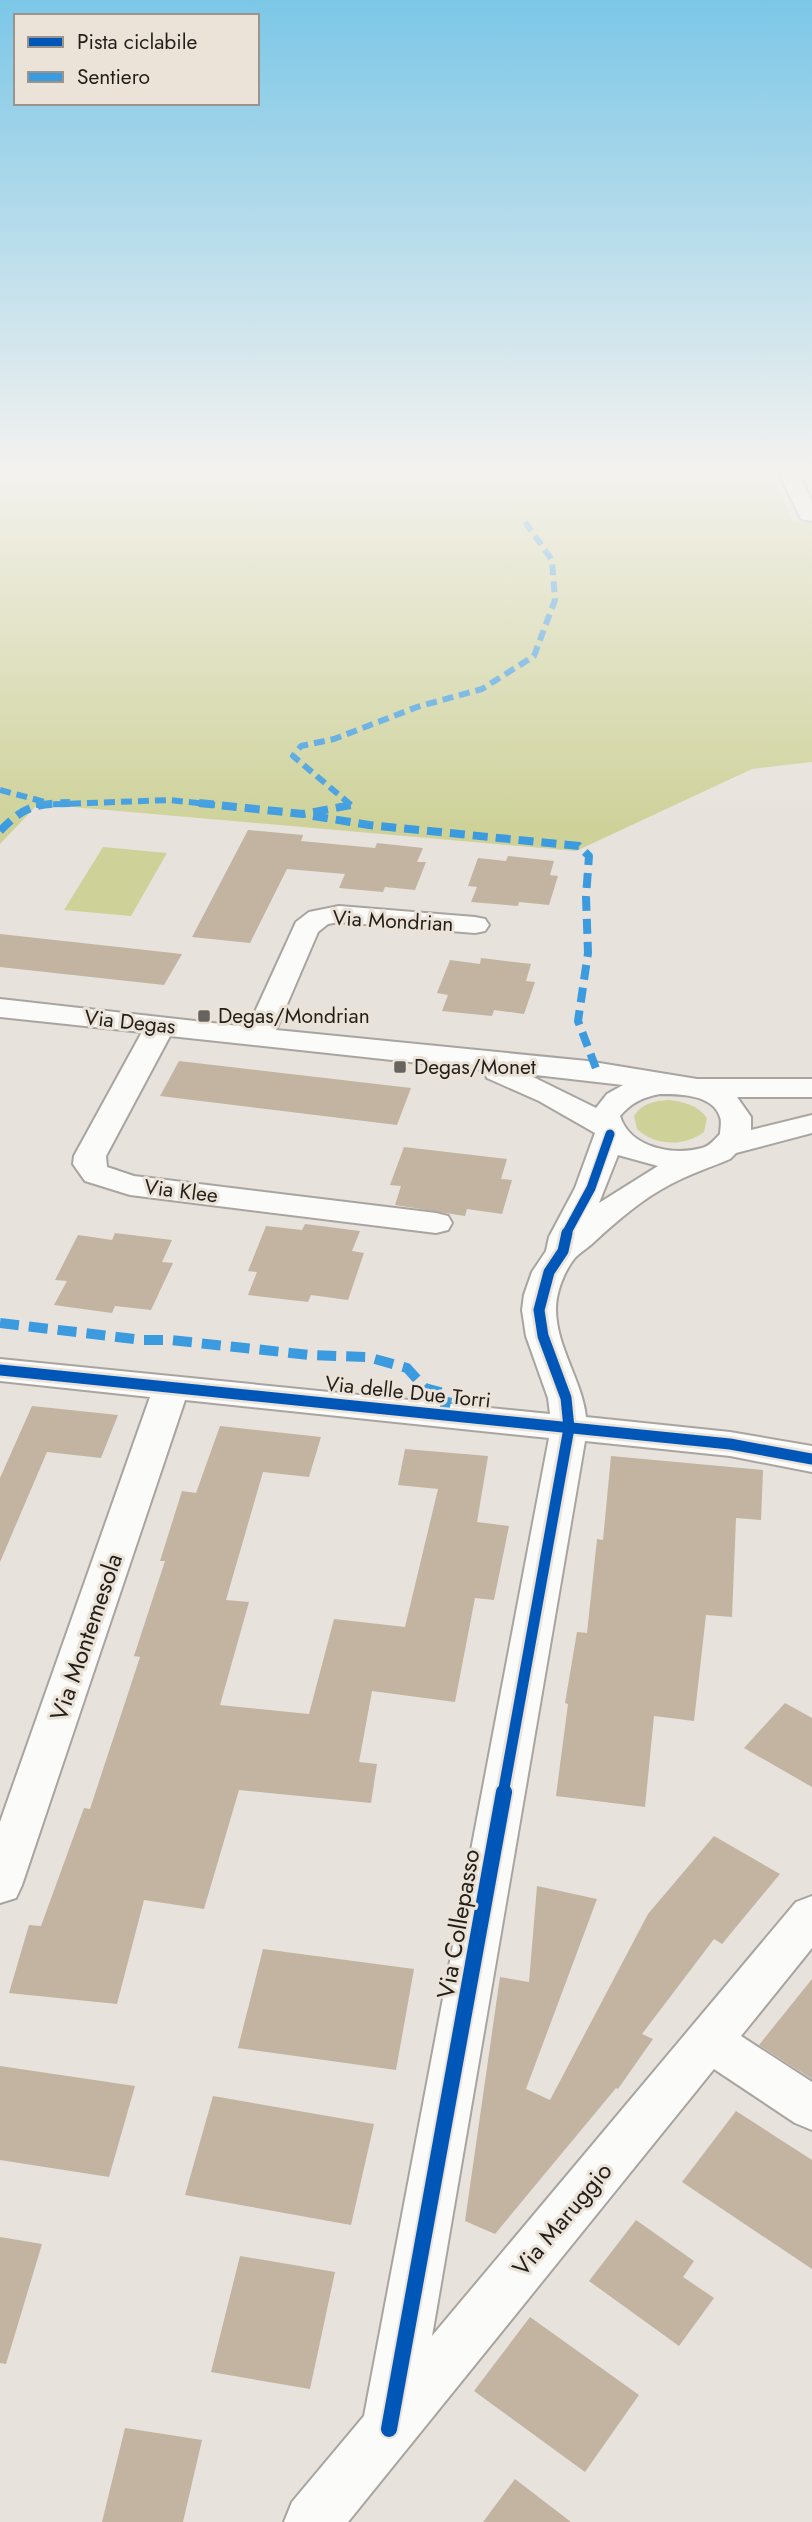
<svg xmlns="http://www.w3.org/2000/svg" width="812" height="2522" font-family="Jost,sans-serif">
<style>
.green{fill:#ced299}
.building{fill:#c2b4a1}
.lines{fill:none;stroke-linecap:round;stroke-linejoin:round}
.minor-casing{stroke:#a8a4a0;stroke-width:4}
.minor{fill:#fbfbfa;fill-rule:evenodd}
.quiet-far2{stroke:#3c9bdf;stroke-width:6;stroke-dasharray:11 6;stroke-linecap:butt}
.quiet-far1{stroke:#3c9bdf;stroke-width:8;stroke-dasharray:15 8;stroke-linecap:butt}
.quiet{stroke:#3c9bdf;stroke-width:10;stroke-dasharray:19 10;stroke-linecap:butt}
.cycleway-far2-casing{stroke:#ebe2d8;stroke-width:12}
.cycleway-far1-casing{stroke:#ebe2d8;stroke-width:16}
.cycleway-casing{stroke:#ebe2d8;stroke-width:20}
.cycleway-far2{stroke:#0057b8;stroke-width:9}
.cycleway-far1{stroke:#0057b8;stroke-width:11}
.cycleway{stroke:#0057b8;stroke-width:16}
.poi-dot{fill:#67635f;stroke:#ebe2d8;stroke-width:2.5}
.labels{text-anchor:middle;dominant-baseline:central;stroke-width:6;stroke-linejoin:round;paint-order:stroke}
.street-label{font-size:21px;fill:#221f1b;stroke:#ebe2d8}
.poi-label{font-size:21px;fill:#221f1b;stroke:#ebe2d8;text-anchor:start}
.near-street-label{font-size:24px;fill:#221f1b;stroke:#ebe2d8}
</style>
<rect width="100%" height="100%" fill="#e7e2dc"/>
<g class="green">
<polygon points="0,474 773,474 793,522 812,521 812,762 752,769 576,851 38,804 0,844"/>
<polygon points="103,847 167,853 131,916 64,910"/>
<path d="M669,1100C685,1102 697,1105 707,1118L704,1132C684,1147 655,1146 637,1129L634,1116C642,1103 655,1101 669,1100Z"/>
</g>
<g class="building">
<polygon points="248,830 303,835 301,841 375,848 377,843 423,848 417,862 426,862 415,890 385,887 383,892 339,888 345,874 287,869 250,943 192,937"/>
<polygon points="508,856 554,861 550,875 558,876 549,905 519,902 518,906 471,902 477,887 468,886 478,858 506,861"/>
<polygon points="0,934 182,954 164,985 0,967"/>
<polygon points="481,958 531,964 526,981 535,982 524,1014 494,1010 492,1016 442,1011 448,995 437,993 450,960 480,964"/>
<polygon points="179,1061 411,1088 397,1125 160,1096"/>
<polygon points="404,1147 507,1159 501,1179 512,1180 502,1214 467,1209 465,1216 395,1205 401,1186 390,1185"/>
<polygon points="305,1224 360,1231 352,1251 364,1253 348,1300 311,1295 308,1302 248,1295 257,1272 248,1271 266,1226 302,1230"/>
<polygon points="115,1233 172,1240 162,1262 173,1263 151,1310 115,1306 112,1313 54,1305 67,1281 55,1280 78,1235 112,1240"/>
<polygon points="32,1406 118,1415 101,1458 47,1452 0,1562 0,1478"/>
<polygon points="220,1426 321,1437 309,1477 263,1472 226,1600 249,1602 220,1705 309,1714 334,1619 405,1627 438,1489 398,1485 405,1449 488,1456 477,1522 509,1526 494,1600 475,1598 455,1702 372,1691 359,1762 377,1764 371,1803 239,1790 204,1909 144,1900 117,2004 9,1993 29,1925 41,1926 84,1808 90,1809 140,1657 134,1656 165,1561 160,1561 182,1491 196,1493"/>
<polygon points="611,1456 763,1470 761,1520 736,1518 732,1617 706,1615 694,1721 654,1716 645,1807 556,1796 568,1704 565,1703 577,1632 587,1633 597,1539 603,1540"/>
<polygon points="785,1703 812,1718 812,1787 744,1748"/>
<polygon points="714,1836 780,1874 722,1944 714,1939 642,2034 653,2039 618,2089 616,2088 495,2234 465,2221 500,1977 529,1982 537,1886 597,1899 526,2089 550,2100 648,1914"/>
<polygon points="263,1949 414,1969 396,2070 238,2048"/>
<polygon points="812,1979 812,2079 759,2045"/>
<polygon points="0,2066 135,2086 109,2177 0,2160"/>
<polygon points="213,2096 374,2124 351,2225 185,2195"/>
<polygon points="736,2111 812,2160 812,2269 682,2182"/>
<polygon points="636,2220 694,2261 683,2277 714,2298 679,2346 589,2281"/>
<polygon points="0,2237 42,2244 6,2364 0,2363"/>
<polygon points="240,2256 335,2272 310,2389 211,2372"/>
<polygon points="530,2317 639,2395 585,2472 474,2391"/>
<polygon points="125,2428 202,2440 183,2522 102,2522"/>
<polygon points="515,2479 571,2522 483,2522"/>
</g>
<g class="lines">
<defs>
<g id="minor">
<polygon points="779,474 799,474 812,502 812,521 801,519"/>
<path d="M339,906L475,917L485,919L489,925L485,931L475,933L339,922L328,924L318,932L276,1030L587,1061L697,1079H812V1097H737L751,1117V1130L812,1115V1133L736,1153L730,1159C711,1167 690,1174 671,1184C642,1199 618,1220 594,1242C588,1248 579,1253 574,1259C564,1272 556,1292 556,1309C556,1347 582,1380 586,1417L730,1432L812,1446V1472L730,1456L585,1441L432,2336L796,1902L812,1896V1948L741,2036L812,2082V2130L795,2123L714,2069L348,2522H284L292,2502L364,2416L549,1438L185,1400L22,1885L16,1898L0,1903V1822L150,1397L0,1381V1359L550,1414L548,1398L526,1336L522,1310L524,1295L532,1272L546,1251L549,1237L575,1188L595,1133L539,1101L487,1078L484,1070L170,1036L106,1156L107,1167L134,1176L436,1213L448,1216L452,1223L448,1230L436,1233L130,1195L85,1181L73,1164L74,1156L142,1032L0,1017V999L248,1027L296,922L309,912ZM527,1074L623,1085L607,1094L596,1108ZM660,1094C678,1094 713,1094 720,1117C722,1122 720,1130 720,1134C715,1139 710,1146 702,1148C673,1156 630,1148 620,1116C631,1103 643,1097 660,1094ZM618,1155L658,1166L599,1203Z"/>
</g>
</defs>
<use href="#minor" class="minor-casing"/>
<use href="#minor" class="minor"/>
<g class="quiet-far2">
<polyline points="0,790 45,802"/>
<polyline points="36,805 170,800 215,805"/>
<polyline points="351,805 293,756 301,746 334,739 417,707 482,689 534,656 555,600 552,560 525,522"/>
</g>
<g class="quiet-far1">
<polyline points="199,803 303,814 351,805 349,803"/>
<polyline points="313,816 369,825 579,846 589,856 586,897 588,953 578,1021 597,1071"/>
<path d="M0,831C25,805 36,804 70,803"/>
</g>
<polyline class="quiet" points="0,1323 143,1340 170,1340 310,1355 368,1357 407,1368 425,1388 448,1394 443,1415"/>
<defs>
<polyline id="cycleway-far2" points="566,1234 591,1188 610,1134"/>
<g id="cycleway-far1">
<polyline points="0,1370 730,1444 812,1459"/>
<polyline points="503,1794 569,1428 566,1398 543,1336 539,1310 549,1272 563,1251 567,1233"/>
</g>
<polyline id="cycleway" points="389,2429 504,1792"/>
</defs>
<use href="#cycleway-far2" class="cycleway-far2-casing"/>
<use href="#cycleway-far1" class="cycleway-far1-casing"/>
<use href="#cycleway" class="cycleway-casing"/>
<use href="#cycleway-far2" class="cycleway-far2"/>
<use href="#cycleway-far1" class="cycleway-far1"/>
<use href="#cycleway" class="cycleway"/>
</g>
<linearGradient id="sky" x2="0" y2="1"><stop stop-color="#7cc7e7"/><stop offset="0.57" stop-color="#f4f2ef"/><stop offset="1" stop-color="#f4f2ef" stop-opacity="0"/></linearGradient>
<rect width="812" height="827" fill="url(#sky)"/>
<g class="poi-dot">
<rect x="197" y="1009" width="14" height="14" rx="3.5"/>
<rect x="393" y="1060" width="14" height="14" rx="3.5"/>
</g>
<g class="labels">
<g class="street-label">
<text transform="translate(393 921) rotate(3)">Via Mondrian</text>
<text transform="translate(130 1022) rotate(6)">Via Degas</text>
<text transform="translate(181 1191) rotate(7)">Via Klee</text>
<text transform="translate(408 1392) rotate(6)">Via delle Due Torri</text>
</g>
<g class="poi-label">
<text x="218" y="1016">Degas/Mondrian</text>
<text x="414" y="1067">Degas/Monet</text>
</g>
<g class="near-street-label">
<text transform="translate(86 1637) rotate(-71)">Via Montemesola</text>
<text transform="translate(458 1924) rotate(-80)">Via Collepasso</text>
<text transform="translate(562 2219) rotate(-50)">Via Maruggio</text>
</g>
</g>
<rect x="14" y="14" width="245" height="91" fill="#ebe2d8" stroke="#9b948c" stroke-width="2"/>
<rect x="28" y="37" width="35" height="10" fill="#0057b8" stroke="#9b948c" stroke-width="2"/>
<text x="77" y="49" font-size="21" fill="#221f1b">Pista ciclabile</text>
<rect x="28" y="72" width="35" height="10" fill="#3c9bdf" stroke="#9b948c" stroke-width="2"/>
<text x="77" y="84" font-size="21" fill="#221f1b">Sentiero</text>
</svg>
